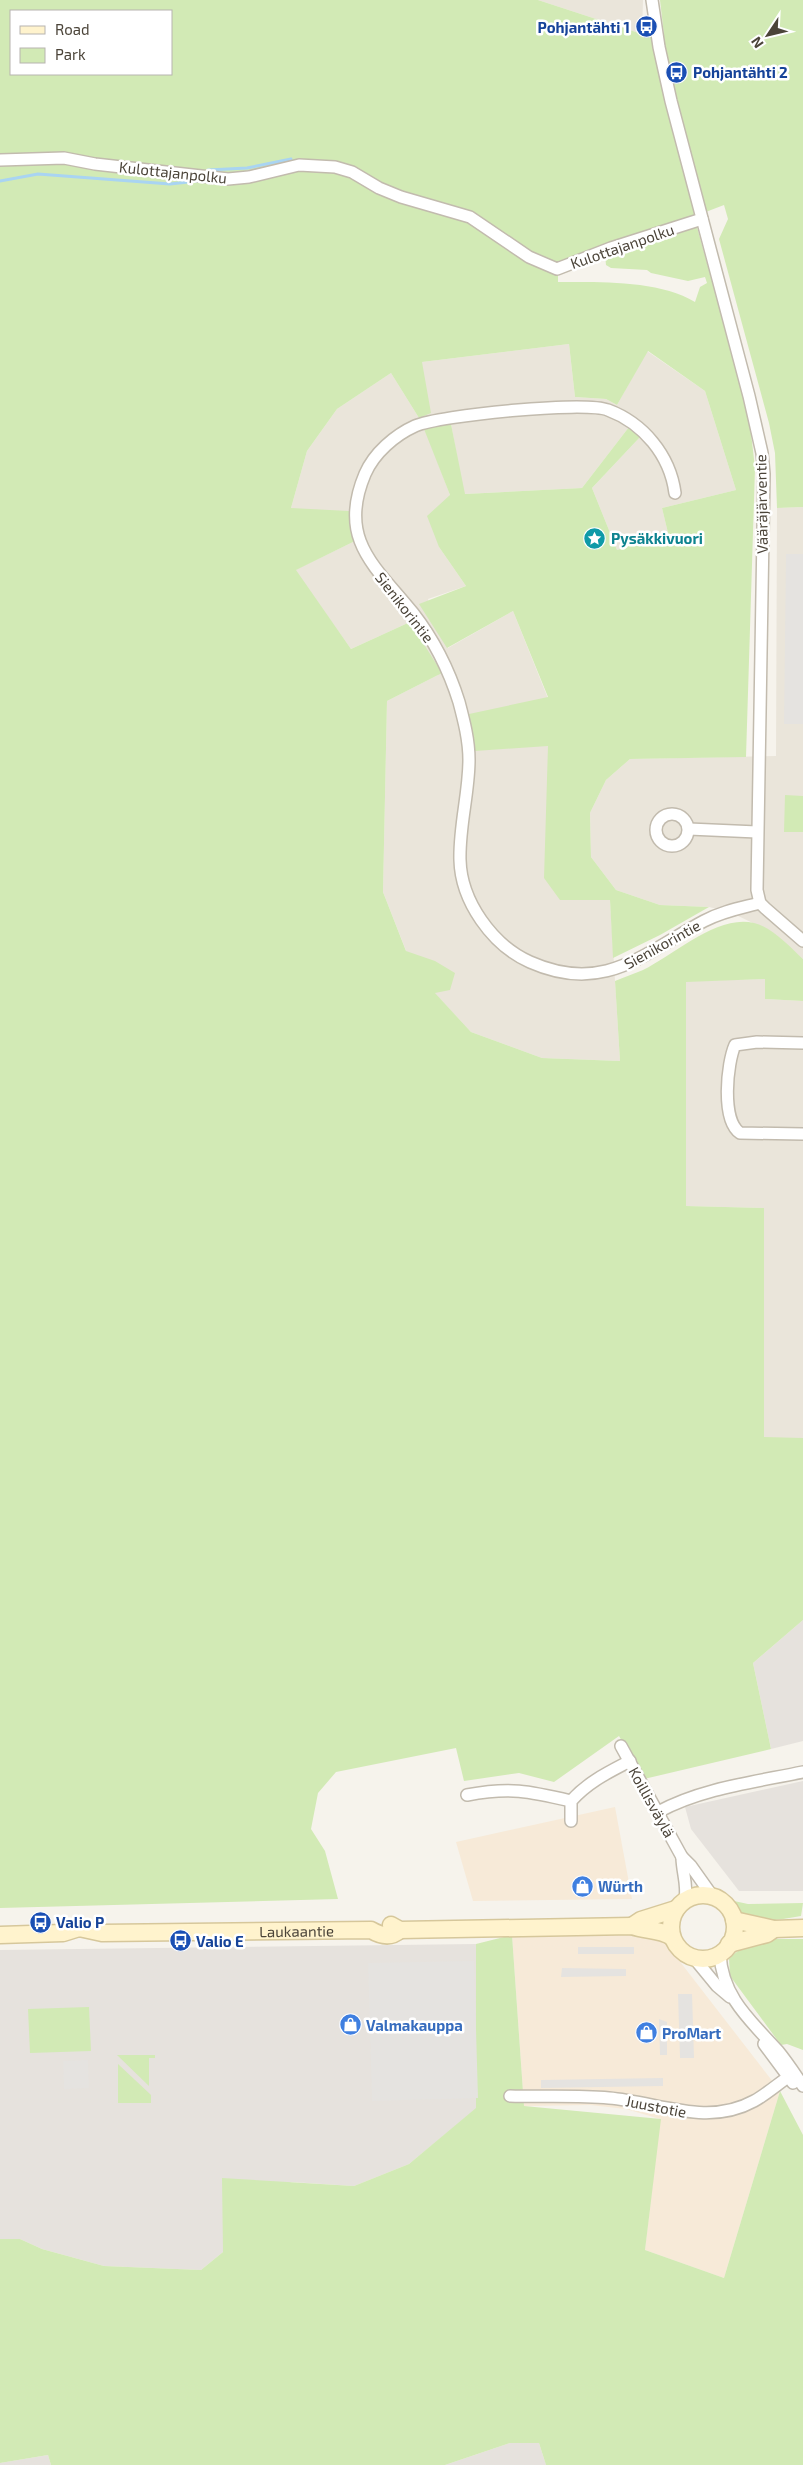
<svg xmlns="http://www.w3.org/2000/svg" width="803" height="2465" font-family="'Exo 2',sans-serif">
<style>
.residential{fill:#eae5da}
.commercial{fill:#f7ead8}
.industrial{fill:#e6e2dd}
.green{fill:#d2eab5;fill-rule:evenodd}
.parking{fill:#e5e3e0}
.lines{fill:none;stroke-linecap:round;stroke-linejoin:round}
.stream{stroke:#a9d4f2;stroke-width:3}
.minor-casing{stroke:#c2bbae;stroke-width:14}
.secondary-casing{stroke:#d6c79b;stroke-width:19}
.minor{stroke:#fff;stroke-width:11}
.secondary{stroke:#fff3cd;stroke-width:16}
.labels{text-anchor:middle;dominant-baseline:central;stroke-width:5;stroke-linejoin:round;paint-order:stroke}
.transit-label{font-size:15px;font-weight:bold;fill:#164399;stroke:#fff;text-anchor:start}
.street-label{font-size:15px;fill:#4b4439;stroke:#fff}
.culture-label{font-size:15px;font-weight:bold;fill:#0d838f;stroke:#fff;text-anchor:start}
.shop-label{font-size:15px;font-weight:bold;fill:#366cbe;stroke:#fff;text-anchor:start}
</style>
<rect width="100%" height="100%" fill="#f6f3ec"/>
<g class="residential">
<polygon points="538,0 643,0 642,34"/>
<polygon points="569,344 575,397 606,399 617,405 647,351 705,391 736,490 662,508 668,533 617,550 592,488 640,437 629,427 582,488 464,494 451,424 425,429 450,495 439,547 466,586 428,599 435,626 448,648 513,611 549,701 560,900 610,900 620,1061 542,1058 471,1032 414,971 383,892 387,701 438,675 410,622 351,649 295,570 355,541 291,508 307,451 337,409 391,373 419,418 422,362"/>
<polygon points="803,507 803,959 771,932 730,912 709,907 660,905 616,890 591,857 590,813 606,780 630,759 776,756 777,508"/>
<polygon points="765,979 765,999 803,1001 803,1438 764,1438 764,1208 686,1206 686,981"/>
</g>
<g class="commercial">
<polygon points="615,1807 632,1899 473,1901 456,1842"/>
<polygon points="648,1934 664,1941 780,2091 724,2278 645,2250 660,2119 626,2109 590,2105 524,2106 512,1935"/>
</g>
<g class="industrial">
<polygon points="803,1620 803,1741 771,1749 753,1663"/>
<polygon points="803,1781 803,1891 739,1891 691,1829 685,1807"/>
<polygon points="476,1944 477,2108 409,2164 354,2186 291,2182 223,2252 201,2270 104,2266 42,2249 20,2239 0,2239 0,1950"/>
<polygon points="510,2443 539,2443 546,2465 445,2465"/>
<polygon points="48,2455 51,2465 0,2465 0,2463"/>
</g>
<g class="green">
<path d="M0,0H538L642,34L664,35L660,0H803V507L777,508L775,453L769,423L719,239L728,219L724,205L690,218L607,244L558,274V282C600,282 659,280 695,302L700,287L707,283L705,277L688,281L651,273L647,270L611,268L606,265L605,254L697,227L742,390L751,433L755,468L746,757L630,759L606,780L590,813L591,857L616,890L660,905L709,907L660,935L613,958L610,900H560L544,878L548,746L475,751L469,714L548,697L513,611L447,648L419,604L466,586L439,547L427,516L450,495L424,429L451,424L465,494L582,488L629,427L641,436L592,488L617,550L668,533L662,508L736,490L705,391L648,351L617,405L606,399L575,397L569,344L422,362L431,413L419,418L391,373L337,409L307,451L291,508L349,511L355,541L296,570L351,649L410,622L442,673L387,701L383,892L406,951L435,961L455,973L450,990L435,993L471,1032L542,1058L620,1061L615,981C624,977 634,974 643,970C675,954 718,914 754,923C772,927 790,947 803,959V1001L765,999V979L686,982V1206L764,1208V1437L803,1438V1620L753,1663L771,1749L644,1779L619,1736L554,1782L519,1773L464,1781L456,1748L336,1772L318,1793L311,1829L325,1851L338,1899L0,1908ZM11,11H171V74H11Z"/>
<polygon points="785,795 803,796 803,832 784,832"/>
<path d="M734,1901L748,1904L803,1903L801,1916C776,1920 747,1928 732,1904Z"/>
<polygon points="512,1935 524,2106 661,2119 645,2250 724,2278 780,2091 803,2135 803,2465 546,2465 539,2443 510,2443 445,2465 51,2465 48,2455 0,2463 0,2239 20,2239 42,2249 104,2266 201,2270 223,2252 222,2178 354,2186 409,2164 476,2108 476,1944"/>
<path d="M770,1939H803V2050L787,2044L781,2045L730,1976L729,1959C741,1946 754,1943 770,1939Z"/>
<polygon points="89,2007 91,2051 30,2053 28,2009"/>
<polygon points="117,2055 155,2055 155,2058 149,2058 149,2086"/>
<polygon points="118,2064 151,2095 151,2103 118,2103"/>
</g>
<g class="parking">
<polygon points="786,554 803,554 803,724 784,724"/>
<rect x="578" y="1947" width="56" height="7"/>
<polygon points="474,1961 478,2098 372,2101 368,1963"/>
<polygon points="562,1968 626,1969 626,1976 561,1977"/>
<polygon points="678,1994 692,1994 694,2058 680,2058"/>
<polygon points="659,2019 667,2022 667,2055 660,2055"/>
<polygon points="88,2060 89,2088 64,2089 63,2061"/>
<polygon points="663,2078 663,2086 541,2088 541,2080"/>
</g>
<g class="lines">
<g class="stream">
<polyline points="208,170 247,168 291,159"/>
<polyline points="0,181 38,174 170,184 197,181"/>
</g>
<defs>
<g id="minor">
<polyline points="652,0 659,47 671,101 749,396 762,453 764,474 757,890 760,903 765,908 803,941"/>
<polyline points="0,160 64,158 95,164 228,179 249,177 299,165 335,167 352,172 379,188 401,197 470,217 529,257 557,269 611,248 702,219"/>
<path d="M675,493C670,455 643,423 608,410C584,401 440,415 415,426C395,435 374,453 365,474C337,540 376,567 413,613C434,640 449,670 459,702C464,721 469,740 469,760C469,793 459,826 460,860C461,901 492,945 530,962C604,995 644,953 704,921C723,911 741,908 760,903"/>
<circle cx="672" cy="830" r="16"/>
<polyline points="689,829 757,832"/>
<path d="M803,1043L757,1042L735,1045C727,1063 721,1120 740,1133L803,1134"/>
<polyline points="621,1746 682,1857 691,1866 713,1897"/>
<path d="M467,1795C510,1787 528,1791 571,1801"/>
<path d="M658,1812C702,1788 755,1782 803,1772"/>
<path d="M571,1821V1801C588,1782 607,1773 630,1761"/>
<path d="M682,1857C682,1872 688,1885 685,1901"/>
<path d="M720,1954C722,1997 751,2021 778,2051C787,2062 795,2074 803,2086"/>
<polyline points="694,1958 717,1986 730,1997"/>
<polyline points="764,2044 793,2083"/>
<path d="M510,2096C543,2097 577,2095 609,2098C658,2102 707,2127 754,2101C767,2094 779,2083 791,2075"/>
</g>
<g id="secondary">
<circle cx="703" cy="1927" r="32"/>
<polyline points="734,1920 774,1929 803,1928"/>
<path d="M391,1925L400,1930L632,1926C646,1931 660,1929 672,1937"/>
<polyline points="632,1926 641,1920 676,1909"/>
<path id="s1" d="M0,1935L63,1933L79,1928L102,1933L371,1930C381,1936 391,1938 400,1930"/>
<polyline points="729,1944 767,1934 774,1929"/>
</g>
</defs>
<use href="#minor" class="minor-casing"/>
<use href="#secondary" class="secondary-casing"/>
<use href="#minor" class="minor"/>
<use href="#secondary" class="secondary"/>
</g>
<defs>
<symbol id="bus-disc" viewBox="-11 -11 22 22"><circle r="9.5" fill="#1a4fb4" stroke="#fff"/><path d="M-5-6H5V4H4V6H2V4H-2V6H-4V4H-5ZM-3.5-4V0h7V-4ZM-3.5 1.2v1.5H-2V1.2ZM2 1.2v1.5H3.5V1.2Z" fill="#fff"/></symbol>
<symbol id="sight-disc" viewBox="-11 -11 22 22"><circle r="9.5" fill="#0f9aa8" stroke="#fff"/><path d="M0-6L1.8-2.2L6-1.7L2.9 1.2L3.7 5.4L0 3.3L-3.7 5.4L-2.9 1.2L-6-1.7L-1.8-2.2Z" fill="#fff"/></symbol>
<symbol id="shop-disc" viewBox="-11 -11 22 22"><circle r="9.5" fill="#3f7fe0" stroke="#fff"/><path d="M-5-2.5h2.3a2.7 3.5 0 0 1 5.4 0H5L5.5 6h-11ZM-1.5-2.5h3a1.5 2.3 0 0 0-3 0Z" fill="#fff"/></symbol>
</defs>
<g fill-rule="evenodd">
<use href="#bus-disc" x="634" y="14" width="25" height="25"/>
<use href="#bus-disc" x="664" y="60" width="25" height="25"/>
<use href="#sight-disc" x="582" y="526" width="25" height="25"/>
<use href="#shop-disc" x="570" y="1874" width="25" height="25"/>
<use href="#bus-disc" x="28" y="1910" width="25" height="25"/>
<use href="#bus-disc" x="168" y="1928" width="25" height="25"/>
<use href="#shop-disc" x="338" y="2012" width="25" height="25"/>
<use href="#shop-disc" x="634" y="2020" width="25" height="25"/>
</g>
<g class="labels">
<g class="transit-label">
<text x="630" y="27" text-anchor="end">Pohjantähti 1</text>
<text x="693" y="72">Pohjantähti 2</text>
<text x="56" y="1922">Valio P</text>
<text x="196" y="1941">Valio E</text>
</g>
<g class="street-label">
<text transform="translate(173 172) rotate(6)">Kulottajanpolku</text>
<text transform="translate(622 246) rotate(-19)">Kulottajanpolku</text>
<text transform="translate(761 504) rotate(-91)">Vääräjärventie</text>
<text transform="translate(405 607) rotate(52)">Sienikorintie</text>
<text transform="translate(662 944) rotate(-29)">Sienikorintie</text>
<text transform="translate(652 1802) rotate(61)">Koillisväylä</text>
<text stroke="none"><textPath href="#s1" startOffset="298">Laukaantie</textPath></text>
<text transform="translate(656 2106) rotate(11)">Juustotie</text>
</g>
<g class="culture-label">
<text x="611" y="538">Pysäkkivuori</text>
</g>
<g class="shop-label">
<text x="598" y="1886">Würth</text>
<text x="366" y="2025">Valmakauppa</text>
<text x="662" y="2033">ProMart</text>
</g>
</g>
<rect x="10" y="10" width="162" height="65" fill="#ffffff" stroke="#b7b4b0"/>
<rect x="20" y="26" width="25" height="8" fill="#fff3cd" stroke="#b7b4b0"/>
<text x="55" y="35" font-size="15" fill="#4b4439">Road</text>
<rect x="20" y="48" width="25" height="15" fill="#d2eab5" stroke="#b7b4b0"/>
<text x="55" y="60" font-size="15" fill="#4b4439">Park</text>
<g transform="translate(768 35) rotate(235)" stroke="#ffffff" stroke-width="4" paint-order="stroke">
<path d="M0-4L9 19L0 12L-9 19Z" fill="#4b4439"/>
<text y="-8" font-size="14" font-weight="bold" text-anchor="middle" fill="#4b4439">N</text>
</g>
</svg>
